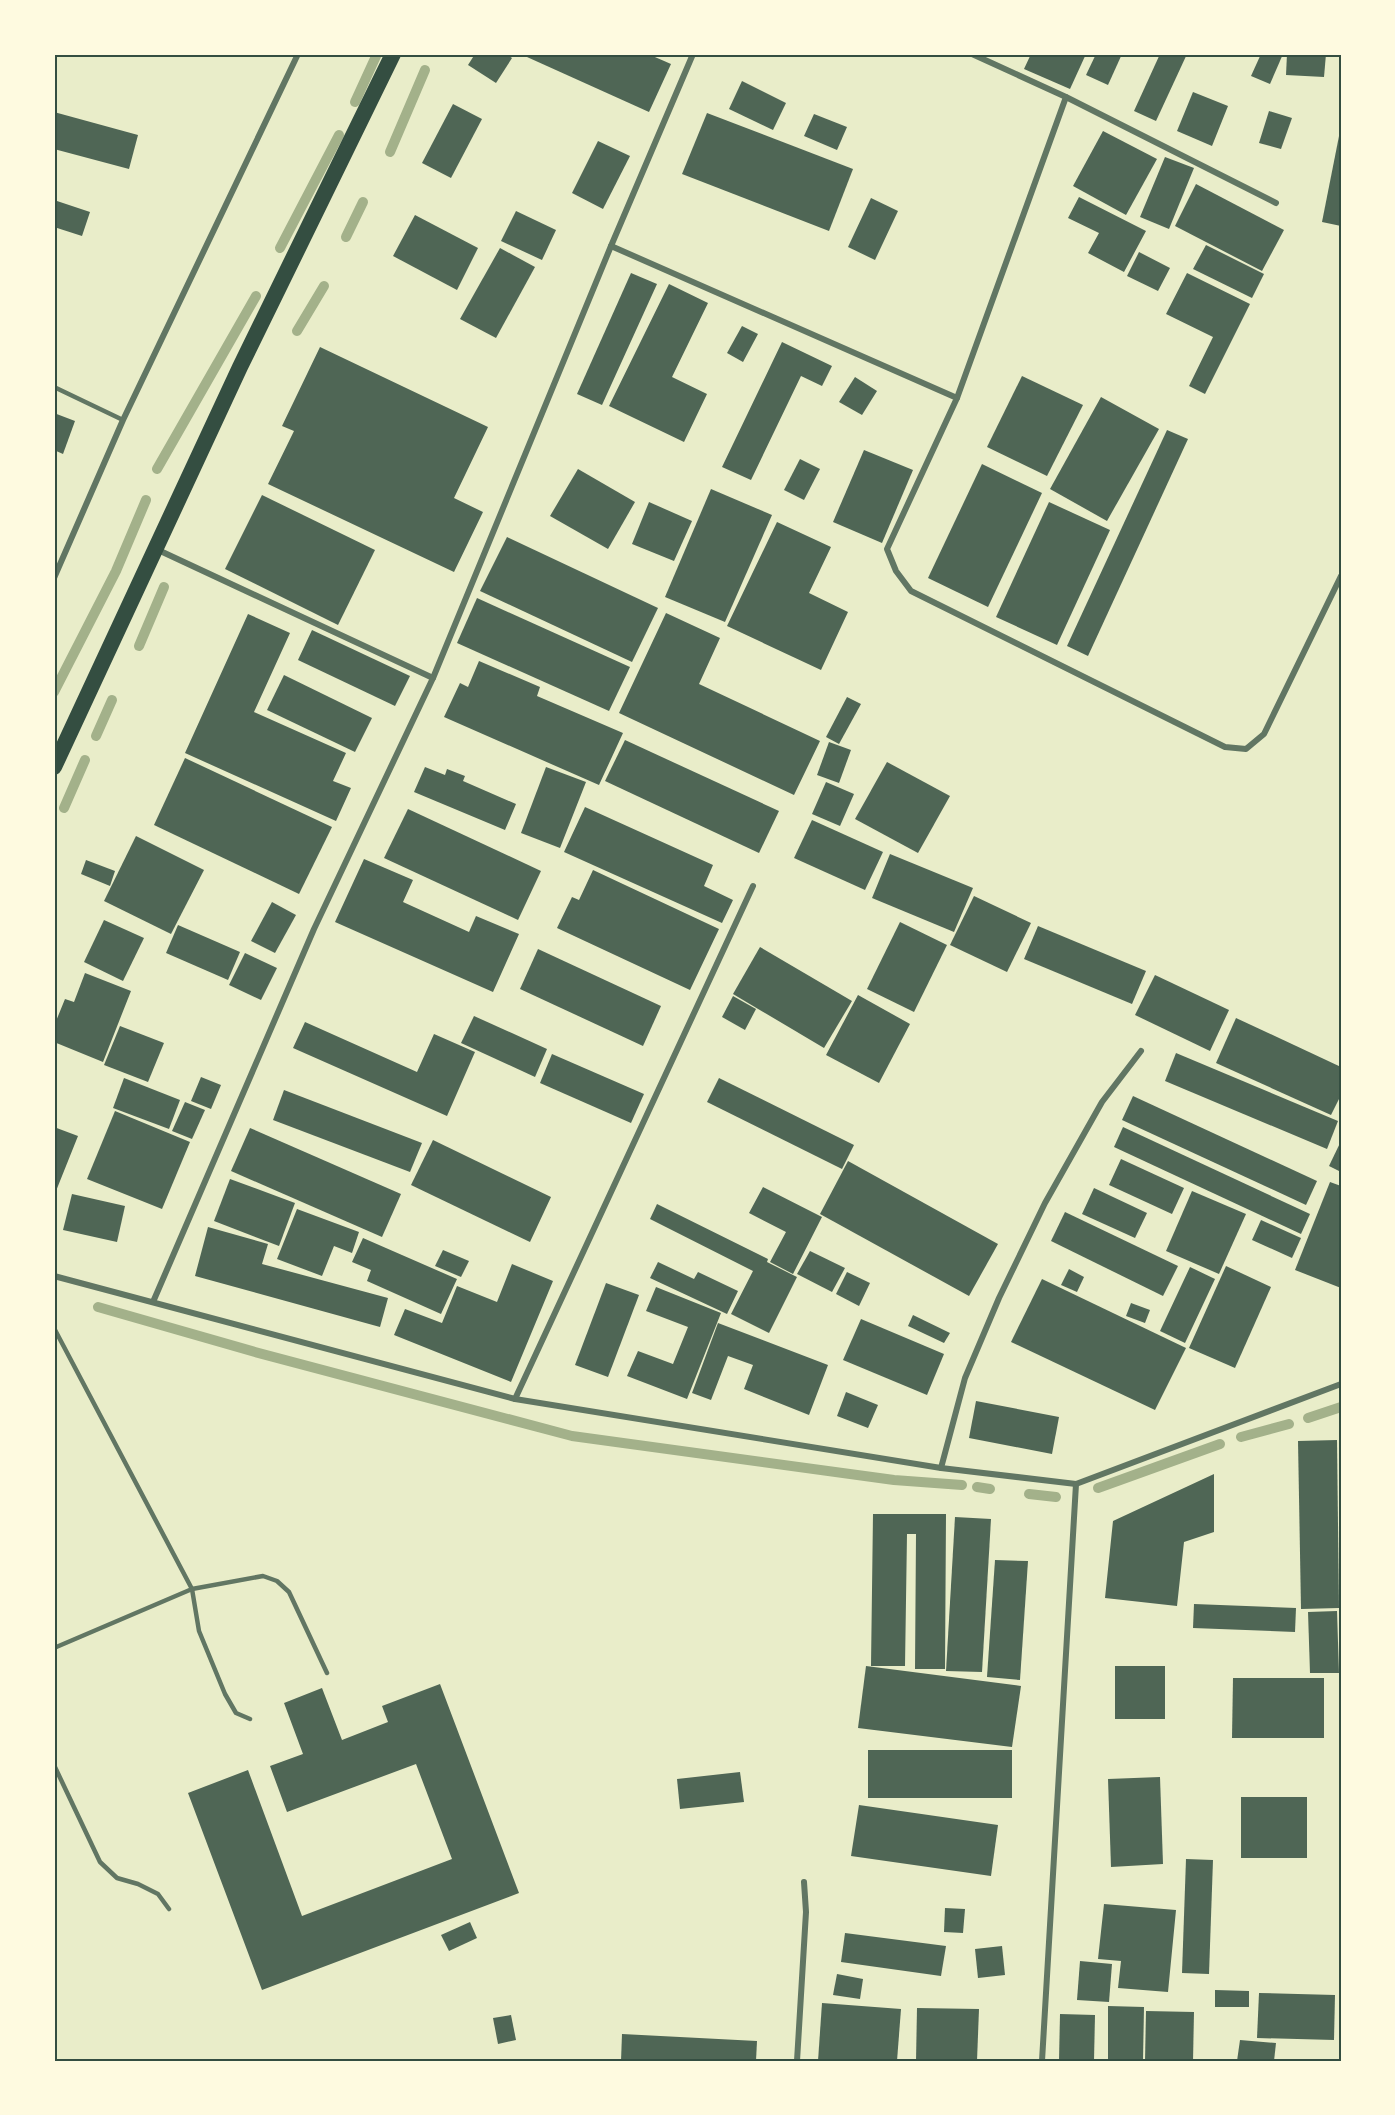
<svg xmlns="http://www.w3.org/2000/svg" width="1395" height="2115" font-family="'Fira Sans Condensed',sans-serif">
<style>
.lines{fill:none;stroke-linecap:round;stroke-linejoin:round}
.stream{stroke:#a3b18a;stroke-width:10}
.building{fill:#4f6655}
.service{stroke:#617663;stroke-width:4.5}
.minor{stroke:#617663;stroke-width:6}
.trunk{stroke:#344e41;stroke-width:16}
.neatline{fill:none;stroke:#344e41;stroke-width:2}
</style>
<rect width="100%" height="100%" fill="#e9edc9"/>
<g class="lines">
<g class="stream">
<polyline points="355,102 377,54"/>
<polyline points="390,152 425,70"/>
<polyline points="346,237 363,202"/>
<polyline points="280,248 339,135"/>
<polyline points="297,331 324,286"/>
<polyline points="157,469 256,296"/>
<polyline points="139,646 164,587"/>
<polyline points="54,692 116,571 146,500"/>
<polyline points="96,736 112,700"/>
<polyline points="64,808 85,760"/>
<polyline points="98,1307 255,1352 572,1436 894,1480 962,1485"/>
<polyline points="1308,1418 1341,1407"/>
<polyline points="1241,1437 1289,1424"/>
<polyline points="977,1487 990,1489"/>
<polyline points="1098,1488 1220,1444"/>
<polyline points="1029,1494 1056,1497"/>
</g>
</g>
<g class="building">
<polygon points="475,54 506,54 512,58 496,83 468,65"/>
<polygon points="528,54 648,54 671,64 649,112 527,57"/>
<polygon points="1031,54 1086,54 1070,89 1024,69"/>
<polygon points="1096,54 1122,54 1108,85 1086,75"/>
<polygon points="1160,54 1187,54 1156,121 1134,111"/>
<polygon points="1261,54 1283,54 1270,84 1251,76"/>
<polygon points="1287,54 1326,54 1324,77 1286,75"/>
<polygon points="742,81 786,103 773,130 729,109"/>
<polygon points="1193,92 1228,106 1212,146 1177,131"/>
<polygon points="453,104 482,119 451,178 422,163"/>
<polygon points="1269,111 1292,118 1281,149 1259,143"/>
<polygon points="54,112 138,135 129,169 54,149"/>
<polygon points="707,113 853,169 829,231 682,174"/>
<polygon points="814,114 847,127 837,150 804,136"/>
<polygon points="1103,131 1157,159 1126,215 1073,186"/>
<polygon points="1340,131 1341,131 1341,226 1322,222"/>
<polygon points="598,141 630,156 603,209 572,193"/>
<polygon points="1165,157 1194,168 1169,229 1140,217"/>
<polygon points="1196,184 1284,230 1262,271 1175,226"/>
<polygon points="1079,197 1146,231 1124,272 1088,253 1099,233 1068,218"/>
<polygon points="871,198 898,211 875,260 848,247"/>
<polygon points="54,200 90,212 82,236 54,227"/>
<polygon points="516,211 556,230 542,260 501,241"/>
<polygon points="415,215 478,248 457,290 393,256"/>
<polygon points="1206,245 1264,274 1252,298 1193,269"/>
<polygon points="500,248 535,267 496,338 460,319"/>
<polygon points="1139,252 1170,268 1158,291 1127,276"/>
<polygon points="631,273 657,284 602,405 577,394"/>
<polygon points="1187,273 1250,304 1205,394 1189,386 1213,337 1166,314"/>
<polygon points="669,284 708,303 672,377 707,394 684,442 609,406"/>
<polygon points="742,326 758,334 743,362 727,353"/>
<polygon points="782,342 832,366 822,386 801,376 751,480 722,467"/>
<polygon points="320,347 488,427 454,498 483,512 454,572 268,484 294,431 282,426"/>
<polygon points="1022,376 1083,405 1047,476 987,447"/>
<polygon points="855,377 877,391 862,415 839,402"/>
<polygon points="1101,397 1159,429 1107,521 1050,489"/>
<polygon points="54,413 75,421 63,454 54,450"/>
<polygon points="1167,430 1188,439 1088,656 1067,646"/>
<polygon points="864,450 913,470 882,543 833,522"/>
<polygon points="800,459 820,469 804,500 784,490"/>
<polygon points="982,464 1042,493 988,607 928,578"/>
<polygon points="578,469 635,502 608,549 550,516"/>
<polygon points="711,489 772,515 725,622 665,597"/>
<polygon points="262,495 375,550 338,625 225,569"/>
<polygon points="649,502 692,521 674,561 632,544"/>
<polygon points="1049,502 1110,530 1057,645 996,617"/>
<polygon points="777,522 831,547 809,593 848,612 821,670 727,626"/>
<polygon points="507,537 658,608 632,662 480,591"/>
<polygon points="477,598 630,667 609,711 457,643"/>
<polygon points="666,613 720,638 699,684 820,741 794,795 619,713"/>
<polygon points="248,614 290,633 254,712 346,753 333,781 351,788 336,821 185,753"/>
<polygon points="312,630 410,676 395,706 298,660"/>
<polygon points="479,661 540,687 537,696 623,733 599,785 444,717 460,683 468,687"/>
<polygon points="284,675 372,718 355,752 267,710"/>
<polygon points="847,697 861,704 839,744 826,737"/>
<polygon points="625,740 779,811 759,853 605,781"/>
<polygon points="829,742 851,750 839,783 817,775"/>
<polygon points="185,758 332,827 299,894 154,825"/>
<polygon points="887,762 950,796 918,853 855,819"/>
<polygon points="425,767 445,775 447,769 465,776 463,781 516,804 505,830 414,792"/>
<polygon points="546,767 586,782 560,848 521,833"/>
<polygon points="826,782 854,794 840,826 812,814"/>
<polygon points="585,807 713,865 704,886 733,900 722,923 564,852"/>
<polygon points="408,809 541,871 518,920 384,858"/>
<polygon points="812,820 883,852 865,890 794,858"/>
<polygon points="136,836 204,870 171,934 104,901"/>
<polygon points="890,854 973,888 954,932 872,898"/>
<polygon points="364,859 413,880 403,902 469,932 476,916 519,934 493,992 335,922"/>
<polygon points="86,860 115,871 110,886 81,874"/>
<polygon points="593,870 719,929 690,990 557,928 572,897 579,900"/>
<polygon points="974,896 1031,923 1007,972 950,945"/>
<polygon points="272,902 296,915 275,953 251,941"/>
<polygon points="104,920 144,938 123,981 84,962"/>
<polygon points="900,922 947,945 914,1012 867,989"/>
<polygon points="178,925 240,952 228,980 166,953"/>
<polygon points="1038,926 1146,971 1132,1004 1024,959"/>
<polygon points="760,947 852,1001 824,1048 733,994"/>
<polygon points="538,949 661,1006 643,1046 520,989"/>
<polygon points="245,953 277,968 261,1000 229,985"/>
<polygon points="85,973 131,991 103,1062 54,1042 54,1026 65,999 74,1002"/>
<polygon points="1155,975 1229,1010 1210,1051 1135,1015"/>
<polygon points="858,995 910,1024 879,1083 826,1055"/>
<polygon points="733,996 756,1009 745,1030 722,1017"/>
<polygon points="474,1016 547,1049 535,1077 461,1043"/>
<polygon points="1236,1018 1341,1067 1341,1095 1331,1115 1216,1063"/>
<polygon points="305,1022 417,1072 434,1034 475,1052 447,1116 293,1048"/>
<polygon points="120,1026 164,1043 148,1082 104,1065"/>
<polygon points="1176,1053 1338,1121 1327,1149 1165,1081"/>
<polygon points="552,1054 644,1094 631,1123 540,1083"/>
<polygon points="201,1077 221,1085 211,1109 191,1101"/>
<polygon points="124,1078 180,1100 169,1129 113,1108"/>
<polygon points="719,1078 854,1145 842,1169 707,1102"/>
<polygon points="284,1090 422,1143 410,1172 273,1120"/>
<polygon points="1133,1096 1317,1181 1306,1205 1122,1120"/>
<polygon points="185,1102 205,1110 192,1139 172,1131"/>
<polygon points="115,1111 190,1142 162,1209 87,1179"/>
<polygon points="54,1127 78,1136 54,1196"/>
<polygon points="1123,1127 1310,1214 1301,1234 1114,1147"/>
<polygon points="250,1128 401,1194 382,1237 231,1171"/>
<polygon points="433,1140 551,1197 530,1242 411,1185"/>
<polygon points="1341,1141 1341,1172 1329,1166"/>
<polygon points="1121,1159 1184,1188 1172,1214 1109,1185"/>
<polygon points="848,1161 998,1244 969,1296 820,1214"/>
<polygon points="230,1179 295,1203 279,1246 214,1221"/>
<polygon points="1330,1182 1341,1186 1341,1288 1295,1270"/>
<polygon points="763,1187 822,1217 793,1274 770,1262 786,1232 749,1213"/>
<polygon points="1094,1188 1147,1213 1135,1238 1082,1214"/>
<polygon points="1192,1191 1246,1214 1219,1274 1166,1251"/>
<polygon points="72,1194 125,1206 117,1242 63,1230"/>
<polygon points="657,1204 768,1259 767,1262 797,1277 769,1333 731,1314 753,1271 650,1219"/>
<polygon points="297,1209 359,1232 352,1253 334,1246 322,1276 277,1259"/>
<polygon points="1065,1212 1178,1266 1163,1296 1051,1241"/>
<polygon points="1261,1220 1301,1238 1292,1258 1252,1240"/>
<polygon points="208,1227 268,1244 262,1264 388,1298 380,1327 195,1276"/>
<polygon points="363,1238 457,1279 441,1314 367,1281 371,1270 352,1262"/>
<polygon points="443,1250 469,1261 461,1277 435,1266"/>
<polygon points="810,1251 845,1268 832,1292 797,1274"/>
<polygon points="658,1262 694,1279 698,1272 738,1291 727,1314 650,1278"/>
<polygon points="512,1264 553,1281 511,1382 394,1335 405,1309 442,1323 457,1286 497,1302"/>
<polygon points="1226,1266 1271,1287 1235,1368 1189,1348"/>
<polygon points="1190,1267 1215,1279 1185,1343 1160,1331"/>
<polygon points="1069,1269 1084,1277 1077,1292 1061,1285"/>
<polygon points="847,1272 870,1283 859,1306 836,1294"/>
<polygon points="1042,1279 1186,1348 1155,1410 1011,1342"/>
<polygon points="606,1283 639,1295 608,1377 575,1365"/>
<polygon points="656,1287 721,1313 687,1399 627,1376 638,1351 673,1364 688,1327 646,1311"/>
<polygon points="1131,1303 1150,1310 1145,1323 1126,1316"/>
<polygon points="913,1315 950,1333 944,1343 908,1326"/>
<polygon points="861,1319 944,1354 927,1395 843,1360"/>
<polygon points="718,1323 828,1365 809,1415 744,1389 753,1365 728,1356 711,1400 692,1393"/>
<polygon points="846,1392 878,1405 868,1428 837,1416"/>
<polygon points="976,1401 1059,1417 1052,1454 969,1438"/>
<polygon points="1337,1440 1339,1608 1301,1609 1298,1441"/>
<polygon points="1214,1474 1214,1532 1184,1542 1177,1606 1105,1598 1113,1521"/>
<polygon points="873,1514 946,1514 945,1669 915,1669 916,1534 907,1534 905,1666 871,1666"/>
<polygon points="955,1517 991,1519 982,1672 946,1671"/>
<polygon points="995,1560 1028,1561 1020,1680 987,1677"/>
<polygon points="1194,1604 1296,1608 1295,1632 1193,1628"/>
<polygon points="1337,1611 1339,1673 1310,1673 1308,1612"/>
<polygon points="866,1666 1021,1686 1012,1747 858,1728"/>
<rect x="1115" y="1666" width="50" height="53"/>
<polygon points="1233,1678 1324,1678 1324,1738 1232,1738"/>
<polygon points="440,1684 519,1893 262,1990 188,1793 248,1770 302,1916 452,1859 416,1764 287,1812 270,1766 303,1754 284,1703 322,1688 342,1740 388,1722 382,1706"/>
<rect x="868" y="1750" width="144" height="48"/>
<polygon points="740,1772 744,1802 680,1809 677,1779"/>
<polygon points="1160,1777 1163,1864 1111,1867 1108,1779"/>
<rect x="1241" y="1797" width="66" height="61"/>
<polygon points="859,1805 998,1825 991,1876 851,1856"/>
<polygon points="1186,1859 1213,1860 1209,1974 1182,1973"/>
<polygon points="1104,1904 1176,1910 1168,1992 1118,1988 1121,1961 1098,1959"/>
<polygon points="945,1908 965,1909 963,1933 944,1932"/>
<polygon points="470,1922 477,1938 449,1951 441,1935"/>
<polygon points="845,1933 946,1946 941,1976 841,1962"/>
<polygon points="1002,1946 1005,1975 978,1978 975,1949"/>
<polygon points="1080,1961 1112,1964 1109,2002 1077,2000"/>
<polygon points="837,1974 863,1979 860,1999 833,1995"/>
<polygon points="1215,1990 1249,1991 1249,2007 1215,2007"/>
<polygon points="1259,1993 1335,1995 1334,2040 1257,2038"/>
<polygon points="822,2003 901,2009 897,2061 818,2061"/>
<polygon points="1108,2006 1144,2007 1143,2061 1108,2061"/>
<polygon points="917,2008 979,2009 977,2061 916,2061"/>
<polygon points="1146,2011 1194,2012 1193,2061 1145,2061"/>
<polygon points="1060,2014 1095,2015 1094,2061 1059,2061"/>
<polygon points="511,2015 516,2040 498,2044 493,2018"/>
<polygon points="622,2034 757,2041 756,2061 621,2061"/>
<polygon points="1240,2040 1276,2043 1274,2061 1237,2061"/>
</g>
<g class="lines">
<g class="service">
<polyline points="54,387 123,420"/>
<polyline points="54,1328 192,1589 199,1631 225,1694 236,1713 250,1719"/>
<polyline points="54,1648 192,1589 263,1576 277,1581 289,1592 327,1673"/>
<polyline points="54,1765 100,1862 117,1878 138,1884 158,1894 169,1909"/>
</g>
<g class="minor">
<polyline points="693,54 611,246 957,398 887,549 896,571 911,591 1225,747 1246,749 1264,734 1341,576"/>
<polyline points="972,54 1066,97 1276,203"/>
<polyline points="957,398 1066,97"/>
<polyline points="156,549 433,678"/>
<polyline points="54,578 123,420 298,54"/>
<polyline points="54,1276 515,1399 941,1468 1076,1484 1341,1384"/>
<polyline points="153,1302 314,929 433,678 611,246"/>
<polyline points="515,1399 753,886"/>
<polyline points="941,1468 965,1378 999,1298 1045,1203 1102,1102 1141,1051"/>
<polyline points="797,2061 806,1912 804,1882"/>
<polyline points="1042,2061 1076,1484"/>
</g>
<polyline class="trunk" points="54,767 240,367 393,54"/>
</g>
<rect width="1395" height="2115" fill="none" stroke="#fefae0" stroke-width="111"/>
<rect x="56" y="56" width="1284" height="2004" class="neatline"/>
</svg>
